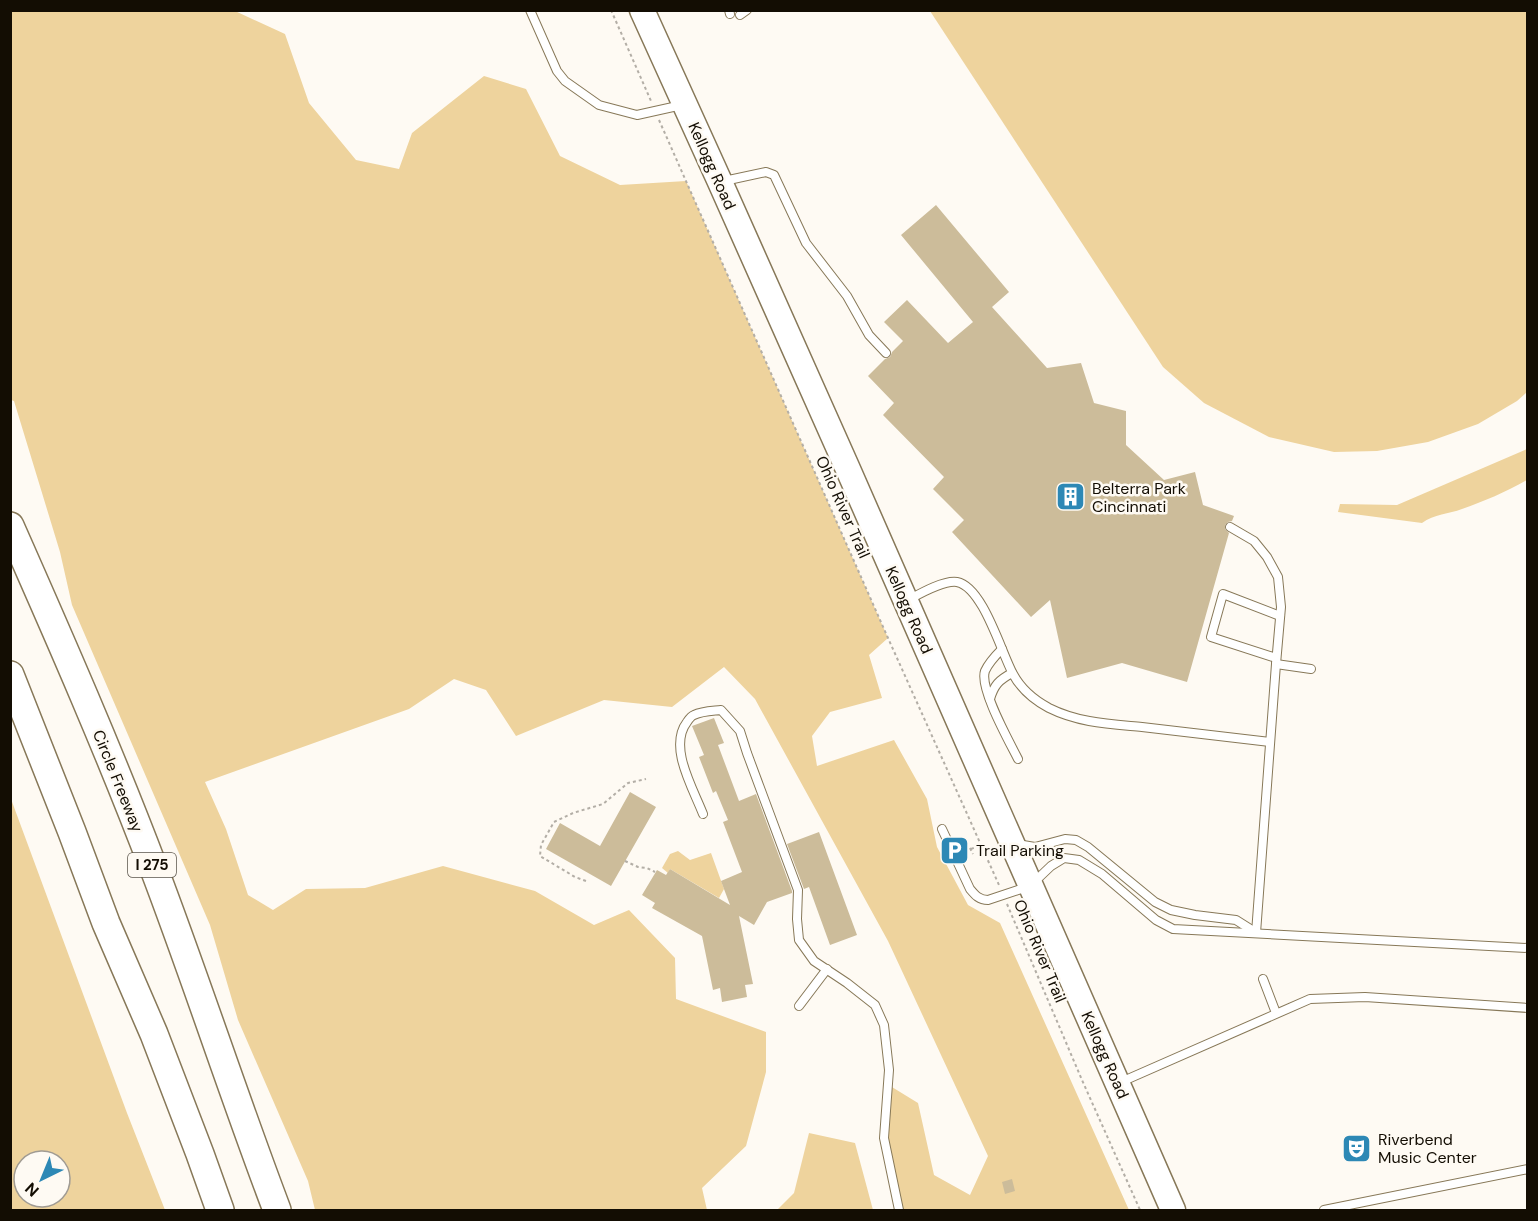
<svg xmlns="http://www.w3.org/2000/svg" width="1538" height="1221" font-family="'DM Sans',sans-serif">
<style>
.green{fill:#eed39d;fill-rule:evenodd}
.building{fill:#ccbc9a}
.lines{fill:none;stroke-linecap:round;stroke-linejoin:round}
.lane-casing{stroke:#877858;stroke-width:10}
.primary-casing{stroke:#877858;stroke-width:27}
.highway-casing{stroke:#877858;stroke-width:30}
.path{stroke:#b3aea6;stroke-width:2;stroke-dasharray:3 3;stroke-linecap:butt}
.lane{stroke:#fff;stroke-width:8}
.primary{stroke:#fff;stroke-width:24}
.highway{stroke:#fff;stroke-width:27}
.labels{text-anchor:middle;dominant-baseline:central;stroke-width:5;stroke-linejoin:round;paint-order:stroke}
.shield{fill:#fefaf3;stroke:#5a544b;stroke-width:1.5}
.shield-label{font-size:15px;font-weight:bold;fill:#130d03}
.street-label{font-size:16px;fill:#130d03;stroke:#fefaf3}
.poi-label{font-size:16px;fill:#130d03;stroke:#fefaf3;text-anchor:start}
</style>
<rect width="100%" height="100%" fill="#fefaf3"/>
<g class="green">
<polygon points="11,11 235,11 285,34 309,103 356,160 399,169 412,133 484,76 526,89 560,156 620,185 686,181 888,638 869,655 882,698 830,712 812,736 817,766 894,740 927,799 937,847 968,905 1000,923 1129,1210 899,1210 884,1138 887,1084 918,1103 934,1175 970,1195 988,1156 888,941 755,699 724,667 672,707 604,700 516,736 486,690 454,679 409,709 205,782 226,829 248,895 273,910 306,889 365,888 443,866 535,891 594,925 629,910 675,958 676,999 766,1032 766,1072 746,1146 702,1188 707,1210 315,1210 308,1181 238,1020 210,925 72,605 60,552 14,401 11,400"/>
<polygon points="930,11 1527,11 1527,392 1517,401 1478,424 1428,442 1377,451 1334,452 1269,437 1204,403 1163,367"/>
<path d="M1527,449V480C1506,492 1485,501 1462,509C1449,514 1434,514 1422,523L1338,512L1340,504L1397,505Z"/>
<path d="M11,799L127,1113L165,1210H11ZM24,1161H60V1197H24Z"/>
<polygon points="678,851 690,860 711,853 724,889 719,898 670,869 668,873 662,868 670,854"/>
<polygon points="809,1133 855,1143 873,1210 777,1210 794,1193"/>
</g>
<g class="building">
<polygon points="936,205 1009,292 992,307 1047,368 1081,363 1094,403 1126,411 1126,445 1164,480 1195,472 1203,505 1234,516 1232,521 1228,522 1225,525 1225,529 1229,533 1187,682 1122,663 1067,678 1050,600 1031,617 952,532 964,520 933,489 944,477 883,415 894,403 868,376 885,359 890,357 892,352 903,341 884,322 907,300 948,343 973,322 901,235"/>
<polygon points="714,718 724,743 718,745 739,801 756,794 792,891 792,893 767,902 754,925 739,916 753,984 745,985 747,997 722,1002 720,988 713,990 702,936 652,908 655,903 642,895 657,870 666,875 670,869 730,905 721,881 742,872 723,822 728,820 716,791 713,793 699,757 704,755 692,726"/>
<polygon points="630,792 656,807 611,886 546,849 560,823 600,846"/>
<polygon points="819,832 857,935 830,945 809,887 804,889 787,844"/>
<polygon points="1012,1179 1015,1191 1005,1194 1002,1182"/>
</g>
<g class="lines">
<defs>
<g id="lane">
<polyline points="530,10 557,71 565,81 599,105 637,115 682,105"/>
<polyline points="729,10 730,14"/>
<polyline points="740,15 747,10"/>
<polyline points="724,181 766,172 774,175 806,243 847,296 869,335 886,353"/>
<polyline points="1230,527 1254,541 1267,557 1278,577 1281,607 1276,664 1256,933"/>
<path d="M910,599C921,593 944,580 957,582C983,587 1001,652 1013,674C1021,689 1034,700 1049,708C1079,723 1110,724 1142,727C1185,732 1227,737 1270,742"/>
<path d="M1002,649C996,655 989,662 985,671C979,688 1009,741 1018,759"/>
<polyline points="1276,658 1211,637 1223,594 1280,616"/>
<polyline points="1276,664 1311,669"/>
<path d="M990,699C994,685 999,680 1012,673"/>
<path d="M703,814C693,788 668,747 687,722C689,719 691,716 694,715C702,711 712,711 721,710L740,731L747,753L798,890L797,919L799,940L814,961L847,983L875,1005L884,1025L889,1070L884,1138L899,1210"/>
<path d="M942,829L970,889C975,895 979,900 988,900L1030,886L1051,866L1064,858L1079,860L1102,874L1156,920L1173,929L1528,948"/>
<polyline points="1017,844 1035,847 1065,839 1076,840 1088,847 1155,902 1171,910 1195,915 1236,920 1255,932"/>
<polyline points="1263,979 1276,1013"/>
<polyline points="799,1006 827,969"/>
<polyline points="1121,1082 1310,999 1365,997 1528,1008"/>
<polyline points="1324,1210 1528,1169"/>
</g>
<polyline id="primary" points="642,10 720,182 847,467 1173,1210"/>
<g id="highway">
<path d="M10,526C60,639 110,753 154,869C197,982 234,1097 277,1210"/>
<polyline points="10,675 72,832 106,923 154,1034 200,1154 220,1210"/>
</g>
</defs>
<use href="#lane" class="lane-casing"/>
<use href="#primary" class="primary-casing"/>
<use href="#highway" class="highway-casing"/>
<g class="path">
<polyline points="611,10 651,101"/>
<polyline points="659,120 888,638 999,885"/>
<polyline points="970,848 973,854"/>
<polyline points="971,849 981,845"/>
<polyline points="625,861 638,867 647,868 655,872"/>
<polyline points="586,881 575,877 540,856 541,845 554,822 573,813 603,804 628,783 646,779"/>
<polyline points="1007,904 1082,1080 1140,1210"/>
</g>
<use href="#lane" class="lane"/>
<use href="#primary" class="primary"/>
<use href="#highway" class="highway"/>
</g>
<defs>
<symbol id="building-square" viewBox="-11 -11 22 22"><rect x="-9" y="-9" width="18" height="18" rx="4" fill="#2d88b5" stroke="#fefaf3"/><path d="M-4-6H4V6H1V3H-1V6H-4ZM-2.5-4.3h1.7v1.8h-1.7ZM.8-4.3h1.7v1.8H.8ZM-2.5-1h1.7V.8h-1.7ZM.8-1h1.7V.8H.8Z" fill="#fff"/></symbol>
<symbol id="parking-square" viewBox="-11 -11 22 22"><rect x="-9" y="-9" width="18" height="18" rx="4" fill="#2d88b5" stroke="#fefaf3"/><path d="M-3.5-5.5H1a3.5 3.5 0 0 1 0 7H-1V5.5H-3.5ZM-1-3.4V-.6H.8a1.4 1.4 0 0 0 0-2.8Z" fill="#fff"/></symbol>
<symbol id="theatre-square" viewBox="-11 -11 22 22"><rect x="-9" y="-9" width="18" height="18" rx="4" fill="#2d88b5" stroke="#fefaf3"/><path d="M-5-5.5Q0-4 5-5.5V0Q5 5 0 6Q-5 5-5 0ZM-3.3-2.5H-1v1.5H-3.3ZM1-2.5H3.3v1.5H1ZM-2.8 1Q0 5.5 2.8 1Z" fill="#fff"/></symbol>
</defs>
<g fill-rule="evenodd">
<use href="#building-square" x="1054" y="480" width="33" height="33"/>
<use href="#parking-square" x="938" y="834" width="33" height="33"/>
<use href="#theatre-square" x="1340" y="1132" width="33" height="33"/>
</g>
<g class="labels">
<rect class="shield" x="128" y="853" width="48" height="24" rx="4.5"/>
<g class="shield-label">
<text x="152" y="865">I 275</text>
</g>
<g class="street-label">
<text transform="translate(712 166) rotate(66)">Kellogg Road</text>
<text transform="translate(843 507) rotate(66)">Ohio River Trail</text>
<text transform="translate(909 610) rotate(66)">Kellogg Road</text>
<text transform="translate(118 781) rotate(68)">Circle Freeway</text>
<text transform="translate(1040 951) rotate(67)">Ohio River Trail</text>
<text transform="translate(1105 1055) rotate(66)">Kellogg Road</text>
</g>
<g class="poi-label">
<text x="1092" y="488">Belterra Park<tspan x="1092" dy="18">Cincinnati</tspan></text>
<text x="976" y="850">Trail Parking</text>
<text x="1378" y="1139">Riverbend<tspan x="1378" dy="18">Music Center</tspan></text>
</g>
</g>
<rect width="1538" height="1221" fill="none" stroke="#130d03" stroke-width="24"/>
<g transform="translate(42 1179) rotate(223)"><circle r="28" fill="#fefaf3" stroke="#a09b93" stroke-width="1.5"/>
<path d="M0-4.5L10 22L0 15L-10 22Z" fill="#2d88b5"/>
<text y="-9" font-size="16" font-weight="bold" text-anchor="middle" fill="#130d03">N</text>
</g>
</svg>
